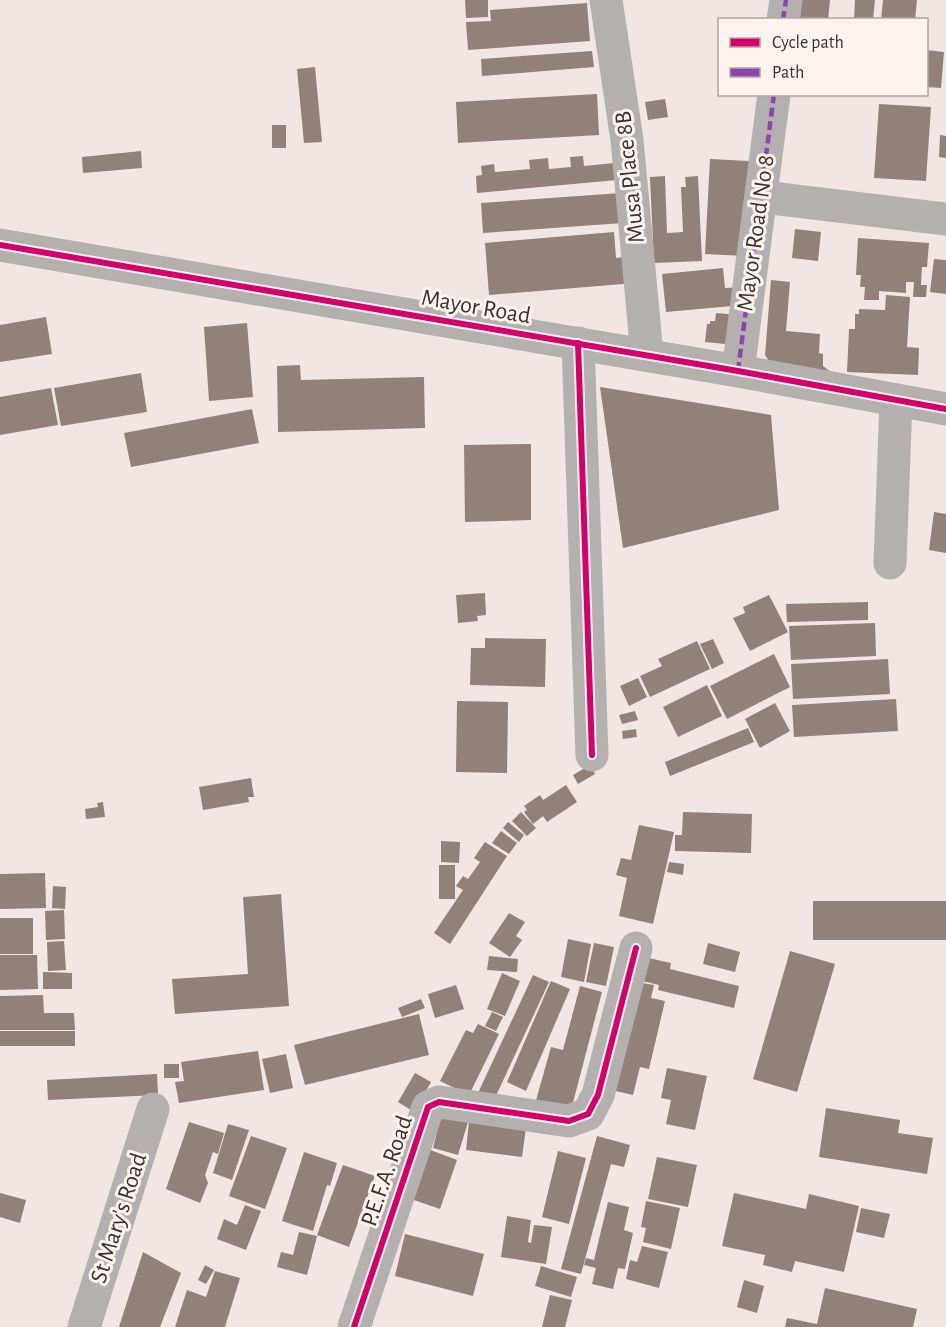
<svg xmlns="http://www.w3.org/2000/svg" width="946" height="1327" font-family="'Alegreya Sans',sans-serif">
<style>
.building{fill:#928178}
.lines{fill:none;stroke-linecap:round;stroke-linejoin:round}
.minor{stroke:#b4b0ae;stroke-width:33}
.quiet{stroke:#8e44ad;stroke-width:4.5;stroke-dasharray:9 4.5;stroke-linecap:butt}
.cycleway-casing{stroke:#fff3ee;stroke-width:10}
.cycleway{stroke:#d6006c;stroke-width:6}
.labels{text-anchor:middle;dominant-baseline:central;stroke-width:6;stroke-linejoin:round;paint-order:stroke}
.street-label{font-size:24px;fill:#39322e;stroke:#fff3ee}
</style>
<rect width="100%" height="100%" fill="#f1e6e1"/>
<g class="building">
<polygon points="465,0 488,0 488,17 466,18"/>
<polygon points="801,0 830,0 828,20 800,20"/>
<polygon points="855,0 875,0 873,20 854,20"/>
<polygon points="883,0 917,0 915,20 881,20"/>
<polygon points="587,3 590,41 468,50 466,22 491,21 490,10"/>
<polygon points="926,50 944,52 941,88 926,87"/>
<polygon points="592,51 594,67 482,76 481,59"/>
<polygon points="315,67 322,142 304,143 297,69"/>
<polygon points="597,94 599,135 458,143 456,102"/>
<polygon points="665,99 668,117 648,120 645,102"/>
<polygon points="879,104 931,107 926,181 874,178"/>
<rect x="272" y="125" width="14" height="23"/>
<polygon points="940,135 946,136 946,158 939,157"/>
<polygon points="141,151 142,168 83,173 82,157"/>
<polygon points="583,156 584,166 615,163 617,180 477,193 476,176 482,175 481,166 494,164 495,172 530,169 529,160 548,158 549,169 571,167 570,157"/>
<polygon points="710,159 749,161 745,256 705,254"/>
<polygon points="665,176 667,233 683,232 681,187 686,187 685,177 698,176 702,261 654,263 650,177"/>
<polygon points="621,193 623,223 483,233 481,203"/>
<polygon points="795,229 821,232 818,261 792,258"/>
<polygon points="614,232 616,258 633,256 635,283 489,295 485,243"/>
<polygon points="858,238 929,243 927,267 922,267 921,285 927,285 926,297 913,297 914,282 906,282 906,293 879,291 879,300 864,300 865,287 860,287 861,275 856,275"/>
<polygon points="934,259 946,260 946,294 930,292"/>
<polygon points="723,268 725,288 741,287 743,305 666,312 662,274"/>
<polygon points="771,280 790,282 786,331 820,334 819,353 823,354 823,366 835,375 770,363 765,355"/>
<polygon points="886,295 910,297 907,347 919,348 918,375 847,372 849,329 855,329 855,314 859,314 859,309 885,310"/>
<polygon points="716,313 738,315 735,345 705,342 707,324 710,324 710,321 715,321"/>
<polygon points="46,317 52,354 0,362 0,325"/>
<polygon points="247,323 253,397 209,401 204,327"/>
<polygon points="300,365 301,380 424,377 425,428 278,432 277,366"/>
<polygon points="141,373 147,412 61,426 54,388"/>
<polygon points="600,387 771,415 779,510 623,548"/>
<polygon points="51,388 58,425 0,435 0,397"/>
<polygon points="252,409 259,443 131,467 124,433"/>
<polygon points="531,444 531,520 465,522 464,445"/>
<polygon points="934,512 946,514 946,553 929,550"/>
<polygon points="485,593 486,615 477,616 478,621 458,623 456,595"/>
<polygon points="769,595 788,632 750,651 733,618 745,613 743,607"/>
<polygon points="868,602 868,620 787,622 786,604"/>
<polygon points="875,623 876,656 791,660 789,626"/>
<polygon points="485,638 546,639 545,687 470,685 471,648 485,648"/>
<polygon points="713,639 724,663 712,669 700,644"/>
<polygon points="697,641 710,669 650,697 640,676 662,666 658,659"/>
<polygon points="774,654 790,687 727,719 710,686"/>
<polygon points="888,659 890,694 793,699 791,664"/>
<polygon points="638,678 647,697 629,706 620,686"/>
<polygon points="707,685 722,716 678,737 663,707"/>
<polygon points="896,699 898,731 794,737 792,705"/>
<polygon points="457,701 508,702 507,773 456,772"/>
<polygon points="775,703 790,731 760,748 745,719"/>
<polygon points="635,711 638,720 622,724 619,715"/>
<polygon points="748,728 754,742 670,776 665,762"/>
<polygon points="636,729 637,737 623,739 622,731"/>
<polygon points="590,765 595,774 578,784 573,775"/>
<polygon points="251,778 254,797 248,797 249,802 203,810 199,787"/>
<polygon points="566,785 577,802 547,822 543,816 533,824 524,812 527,810 524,806 540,795 543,800"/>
<polygon points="103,802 105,817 86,819 85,809 98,807 97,803"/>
<polygon points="521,812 536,828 527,836 512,821"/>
<polygon points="683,812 752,814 751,853 675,851 675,835 682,835"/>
<polygon points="508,822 524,835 519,842 503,828"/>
<polygon points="639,825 674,832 653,924 619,916 627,878 616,875 621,858 631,860"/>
<polygon points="501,831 517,843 509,854 492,843"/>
<polygon points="441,841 460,842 459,863 441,862"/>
<polygon points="485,842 507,856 450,944 434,933 463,890 456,886 463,876 468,879 480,862 474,858"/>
<polygon points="669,862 684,864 683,875 667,872"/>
<rect x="439" y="865" width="16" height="34"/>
<polygon points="45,873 46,908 0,909 0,874"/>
<polygon points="53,886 66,887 65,909 52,908"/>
<polygon points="281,894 289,1006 175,1014 172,979 248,974 243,897"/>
<rect x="813" y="901" width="133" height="39"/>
<polygon points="64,910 65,939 46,940 45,911"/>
<polygon points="509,913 525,922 516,936 522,940 510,957 489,943"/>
<rect x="0" y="918" width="33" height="36"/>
<polygon points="568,939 591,944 584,982 561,977"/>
<polygon points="64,941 66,970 48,971 47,942"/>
<polygon points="594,943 614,947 606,986 586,982"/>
<polygon points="708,943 740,952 735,972 703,964"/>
<polygon points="790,951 835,964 797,1092 753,1079"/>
<polygon points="0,955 37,955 38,989 0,990"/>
<polygon points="489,956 518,959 517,972 487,970"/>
<polygon points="644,957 671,963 670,969 739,986 734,1008 658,990 659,985 638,980"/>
<polygon points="43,972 72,973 72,989 43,989"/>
<polygon points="502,973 520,981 505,1016 487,1009"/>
<polygon points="533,975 549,982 494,1100 478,1093"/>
<polygon points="551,981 570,989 526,1091 507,1082"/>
<polygon points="637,982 654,985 651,998 665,1001 649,1069 640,1067 633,1095 611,1090"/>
<polygon points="456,985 464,1009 435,1018 428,994"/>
<polygon points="580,986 602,992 570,1114 535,1104 551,1047 563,1050"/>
<polygon points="43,995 44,1013 74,1013 75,1030 0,1030 0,996"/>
<polygon points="421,999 425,1008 402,1017 398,1008"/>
<polygon points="492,1012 503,1017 496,1031 485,1026"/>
<polygon points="419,1014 429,1055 305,1085 294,1045"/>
<polygon points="478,1024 499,1034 469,1095 440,1081 466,1030 473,1033"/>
<rect x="0" y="1031" width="75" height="15"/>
<polygon points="258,1051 264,1090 179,1103 175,1082 184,1081 181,1062"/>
<polygon points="286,1054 293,1088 270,1093 262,1059"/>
<rect x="164" y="1064" width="15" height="14"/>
<polygon points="667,1068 707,1076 695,1130 666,1124 671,1100 661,1098"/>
<polygon points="415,1073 431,1082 414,1112 398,1102"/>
<polygon points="157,1074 158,1095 48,1100 47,1080"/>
<polygon points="826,1108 900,1120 898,1133 933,1138 927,1174 819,1157"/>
<polygon points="441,1115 468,1122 458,1155 433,1148"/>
<polygon points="469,1121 526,1128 522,1157 466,1150"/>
<polygon points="189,1122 224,1133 218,1154 213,1152 205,1175 208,1183 200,1203 166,1189"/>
<polygon points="228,1124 249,1130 232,1180 213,1173"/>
<polygon points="251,1136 287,1148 265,1209 229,1196"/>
<polygon points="597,1136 630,1145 624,1167 611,1164 581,1274 561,1269"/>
<polygon points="428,1149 457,1160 440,1209 411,1199"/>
<polygon points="558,1151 586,1158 569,1224 542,1217"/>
<polygon points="304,1152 337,1163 330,1186 327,1185 313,1231 282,1221"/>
<polygon points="657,1157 697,1165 688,1207 648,1199"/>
<polygon points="343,1165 375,1176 349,1247 317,1235"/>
<polygon points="0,1193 26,1200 20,1223 0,1217"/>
<polygon points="734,1193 806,1209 809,1194 859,1206 844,1272 795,1261 792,1272 763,1265 765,1255 722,1246"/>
<polygon points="646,1201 680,1208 671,1249 643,1242 646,1228 641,1227"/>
<polygon points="608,1202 629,1207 624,1230 633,1233 625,1269 618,1268 613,1289 592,1284 596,1268 584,1265 586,1258 594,1260"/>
<polygon points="245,1205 261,1211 246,1250 217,1239 224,1219 237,1225"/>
<polygon points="861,1208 890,1214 884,1238 856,1232"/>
<polygon points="507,1216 531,1220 528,1242 531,1243 534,1225 552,1227 546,1264 501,1257"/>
<polygon points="299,1232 317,1236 307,1275 277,1267 281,1252 293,1255"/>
<polygon points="405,1234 484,1254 473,1296 395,1276"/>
<polygon points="642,1246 668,1252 659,1288 626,1279 630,1260 637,1262"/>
<polygon points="143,1252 181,1273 160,1327 119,1327"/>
<polygon points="205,1265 214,1270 206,1284 198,1280"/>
<polygon points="541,1266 577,1277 571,1297 535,1286"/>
<polygon points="215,1271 240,1278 225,1327 175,1327 187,1290 206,1297"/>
<polygon points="744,1280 764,1286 757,1313 737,1307"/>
<polygon points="825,1288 917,1309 913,1327 785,1327 787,1318 817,1324"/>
<polygon points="550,1295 572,1300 565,1327 542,1327"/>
</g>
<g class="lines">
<g class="minor">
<polyline points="606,0 627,140 647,355"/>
<polyline points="783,20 786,0"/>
<polyline points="762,197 946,219"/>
<polyline points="0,245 738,371 946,409"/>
<polyline points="578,343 592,755"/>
<polyline points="738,371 774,94"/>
<polyline points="890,563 896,400"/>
<polyline points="84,1327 153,1109"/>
<polyline points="354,1327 428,1107 439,1102 569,1121 588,1114 598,1095 636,948"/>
</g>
<g class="quiet">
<polyline points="783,20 786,0"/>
<polyline points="738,371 774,94"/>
</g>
<defs>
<g id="cycleway">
<polyline points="0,245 738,371 946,409"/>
<polyline points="578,343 592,755"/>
<polyline points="354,1327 428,1107 439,1102 569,1121 588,1114 598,1095 636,948"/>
</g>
</defs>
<use href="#cycleway" class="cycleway-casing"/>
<use href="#cycleway" class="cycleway"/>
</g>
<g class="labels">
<g class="street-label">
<text transform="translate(630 177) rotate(-96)">Musa Place 8B</text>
<text transform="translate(756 233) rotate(-82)">Mayor Road No 8</text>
<text transform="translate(476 307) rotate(10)">Mayor Road</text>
<text transform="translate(387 1171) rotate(-71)">P.E.F.A. Road</text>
<text transform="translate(119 1218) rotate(-72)">St Mary's Road</text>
</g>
</g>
<rect x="718" y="18" width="210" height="78" fill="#fff3ee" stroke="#b0a6a1" stroke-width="1.5"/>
<rect x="730" y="38" width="30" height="9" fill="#d6006c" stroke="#b0a6a1" stroke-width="1.5"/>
<text x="772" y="48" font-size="18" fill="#39322e">Cycle path</text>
<rect x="730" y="68" width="30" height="9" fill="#8e44ad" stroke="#b0a6a1" stroke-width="1.5"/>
<text x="772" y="78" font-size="18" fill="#39322e">Path</text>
</svg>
